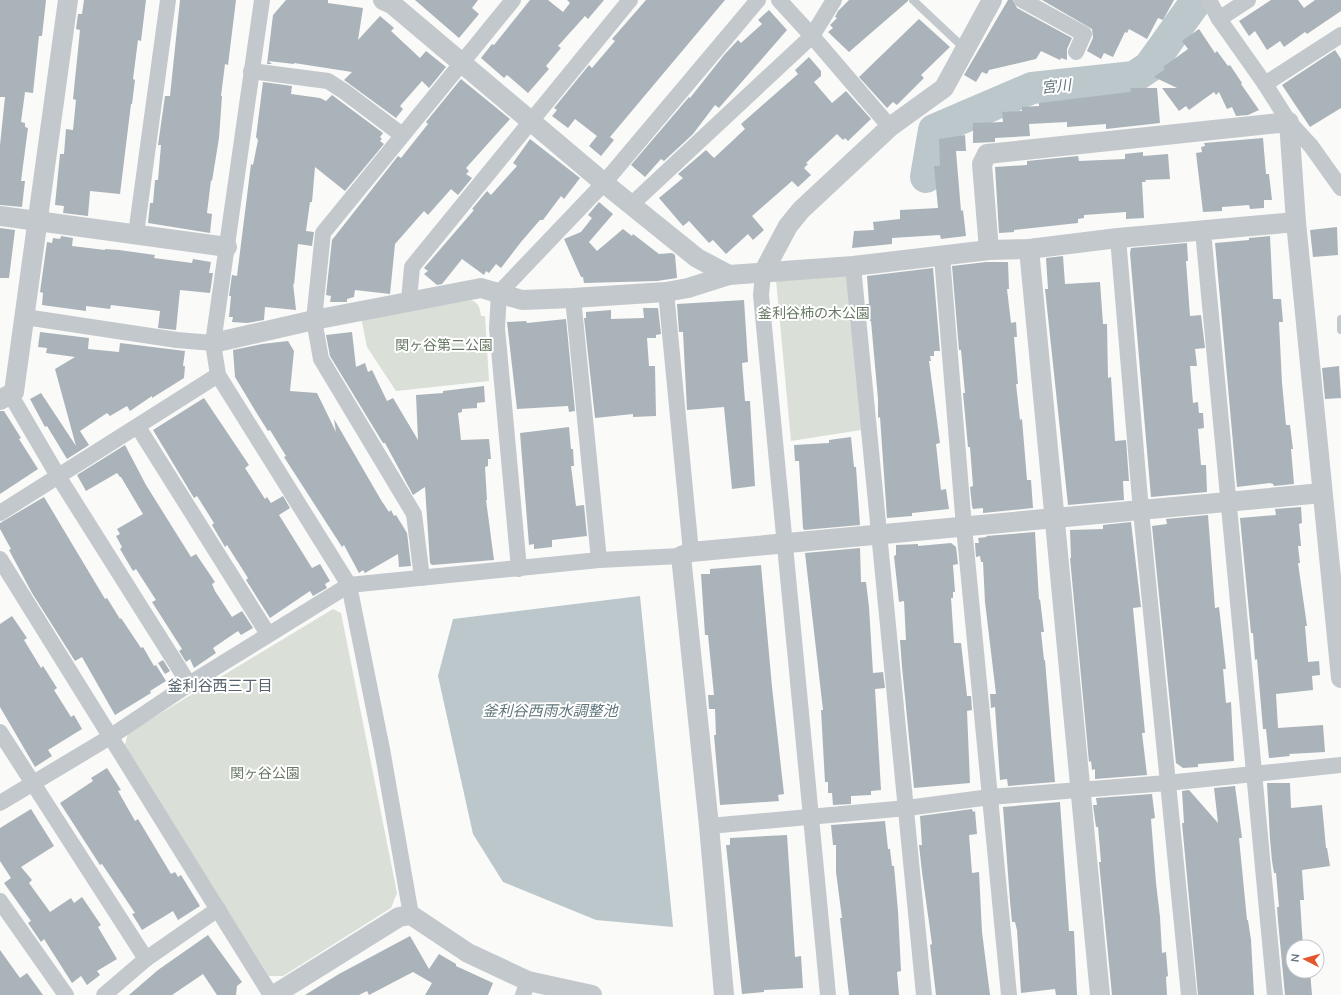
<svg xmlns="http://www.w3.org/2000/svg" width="1341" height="995" font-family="Mulish,'Noto Sans JP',sans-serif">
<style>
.green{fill:#dadfd7}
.water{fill:#bbc7cb}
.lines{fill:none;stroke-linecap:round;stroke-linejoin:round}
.river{stroke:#bbc7cb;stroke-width:32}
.building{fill:#aab3b9}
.service{stroke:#c3c8cc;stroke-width:8}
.minor{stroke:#c3c8cc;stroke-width:16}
.tertiary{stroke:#c3c8cc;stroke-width:20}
.labels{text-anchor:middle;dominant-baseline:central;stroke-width:4;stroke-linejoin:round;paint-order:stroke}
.park-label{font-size:14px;fill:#687a64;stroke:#fff}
.water-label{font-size:15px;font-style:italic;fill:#60757c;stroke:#fff}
.neighbourhood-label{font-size:15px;fill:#57646e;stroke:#fff}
</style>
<rect width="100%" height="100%" fill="#fafaf8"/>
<g class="green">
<polygon points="844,272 847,279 861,430 791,441 776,280"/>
<path d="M471,300C479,303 480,308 481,316H485L489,381L396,391L367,347L361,317Z"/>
<polygon points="333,609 341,613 397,893 391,908 283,976 269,976 124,748 128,733"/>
</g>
<polygon class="water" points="640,596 673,927 596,920 503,882 473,834 438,676 453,619"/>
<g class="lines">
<polyline class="river" points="926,177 934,130 1032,88 1134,77 1149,67 1197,0"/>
</g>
<g class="building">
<polygon points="0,0 46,0 42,36 39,36 33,93 25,92 21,122 25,123 25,127 28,128 21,181 25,181 22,207 0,205 0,145 5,97 0,97"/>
<polygon points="84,0 146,0 141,41 138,40 133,79 135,80 132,104 131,104 120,194 90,191 88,216 63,213 64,206 55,205 60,154 64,154 66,129 73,130 76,100 73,99 80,30 76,29 78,14 82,14"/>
<polygon points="180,0 236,0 228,65 225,64 221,96 222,96 219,138 212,181 211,180 207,213 212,214 210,233 148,223 150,203 153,203 155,180 158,180 161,145 158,145 165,96 170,96"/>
<polygon points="286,0 328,0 328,3 363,8 358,40 380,16 394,28 391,31 420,58 426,51 446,67 429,88 422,81 400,106 403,109 396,118 344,80 352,72 294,63 294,64 268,61 272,64 267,64 273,15"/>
<polygon points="415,0 478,0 472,8 479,14 459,38"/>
<polygon points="530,0 548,0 563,12 570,3 567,0 604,0 588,19 585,16 558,46 561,48 546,66 549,69 528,93 507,75 504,78 481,58 492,44 494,45"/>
<polygon points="646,0 725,0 610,137 614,140 601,156 589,146 597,136 575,119 568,128 552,116 557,110 554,108 589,65 592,68 615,41 612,39"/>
<polygon points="849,0 908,0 908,1 849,52 828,32 833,28 830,25 837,18 835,17 838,11"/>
<polygon points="1008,0 1013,0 1017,8 1072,38 1067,49 1067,60 1061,58 1060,60 1041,51 1036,59 989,70 987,74 982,72 976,82 964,75"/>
<polygon points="1042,0 1174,0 1163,20 1158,18 1147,39 1129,29 1127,33 1125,32 1113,57 1104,53 1101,59 1087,51 1093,38 1092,29"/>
<polygon points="1271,0 1298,0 1304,8 1315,0 1341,0 1341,11 1307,34 1305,32 1284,47 1280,41 1267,50 1255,31 1249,36 1239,21"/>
<polygon points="769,10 787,30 719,108 715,105 693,134 664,161 661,159 645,177 631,165 689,97 690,98 724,55 738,40 741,43 762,24 758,20"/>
<polygon points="919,19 950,47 921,75 924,78 897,105 893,102 887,108 859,77"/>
<polygon points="1199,29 1215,53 1217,51 1228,66 1230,65 1242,83 1241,84 1259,110 1248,115 1236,116 1232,107 1227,109 1219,92 1216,95 1214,92 1189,110 1186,106 1179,111 1162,88 1177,88 1154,77 1165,69 1163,67 1188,49 1182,41"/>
<polygon points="1335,50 1341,59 1341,108 1310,127 1282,85"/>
<polygon points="809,57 821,71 821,76 814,82 832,103 846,91 871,119 848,141 845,138 843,140 837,134 806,163 808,164 804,168 811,175 798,187 792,181 752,216 764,230 753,240 748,234 726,254 713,240 709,243 689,221 683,226 659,198 683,178 678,174 706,150 714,158 745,129 741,124 798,74 795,70"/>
<polygon points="461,79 510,119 466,168 469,171 466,174 472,178 458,195 451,189 428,215 424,211 395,244 390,294 355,290 354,297 347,299 347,302 330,302 331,296 326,295 332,240 398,156 401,158 428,124 426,122"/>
<polygon points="263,82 292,86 291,94 320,98 326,101 332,95 383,133 380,137 382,139 380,141 384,144 345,191 315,167 312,202 310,202 306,231 314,232 312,246 298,244 294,285 293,283 296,310 265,307 264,320 247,323 232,322 233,317 229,317 231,296 229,296 232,275 237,276 251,164 253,165 258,140 256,137"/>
<polygon points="1131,88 1157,88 1160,123 1106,129 1106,124 1067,127 1067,122 1029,124 1030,136 995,138 995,142 973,143 973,123 1003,122 1002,112 1022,111 1022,107 1039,106 1039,103 1130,92"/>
<polygon points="965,135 966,151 956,151 961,211 963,210 966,236 941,239 940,235 892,238 892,244 852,248 854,231 874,230 873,222 900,219 900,210 938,208 934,166 940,166 939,139"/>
<polygon points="1263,138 1266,174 1269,174 1272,200 1264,200 1264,208 1250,209 1249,205 1222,207 1222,211 1203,212 1196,153 1202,152 1201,147 1205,146 1204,143"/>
<polygon points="530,139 580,178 564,199 561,196 543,220 540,220 521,242 501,268 496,264 489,273 486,271 484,275 462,259 442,284 437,285 424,274 428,271 424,268 474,210 472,209 487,191 491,195 517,166 513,163"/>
<polygon points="1143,152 1143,156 1168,154 1170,179 1145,180 1146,182 1142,182 1144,218 1126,219 1126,212 1084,215 1084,218 1078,219 1078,223 1014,230 1014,232 999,233 995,167 1027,165 1027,161 1078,156 1079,161 1125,159 1125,154"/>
<polygon points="599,202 613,214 589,242 597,251 623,229 632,236 633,234 659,254 672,253 675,255 677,278 657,281 584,283 583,277 581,277 564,239 581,232 592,218 588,215"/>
<polygon points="1337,227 1338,255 1313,257 1310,230"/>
<polygon points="0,228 15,230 9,278 0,278"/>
<polygon points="61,236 73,238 72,246 105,250 105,249 119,250 155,255 154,258 192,263 193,259 211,262 209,273 213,273 210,293 180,290 176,330 158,328 160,311 111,305 110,309 86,306 86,311 42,305 43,293 40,292 47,242 52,243 53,238 60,239"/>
<polygon points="1270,236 1273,299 1281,299 1283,322 1279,322 1282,383 1286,425 1290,425 1293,449 1291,449 1294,484 1274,486 1273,484 1270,483 1237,487 1215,243 1249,240 1249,238"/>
<polygon points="1187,243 1188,261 1186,261 1190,316 1201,315 1205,348 1195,349 1197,366 1190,366 1193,403 1198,402 1199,413 1203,413 1204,428 1198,429 1201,465 1206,465 1207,492 1151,497 1130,253 1131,248"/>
<polygon points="1063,256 1065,284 1100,282 1103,324 1107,324 1108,378 1111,377 1115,441 1126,440 1129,481 1123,481 1124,500 1068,505 1045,289 1048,289 1046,258"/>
<polygon points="986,262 1008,262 1009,289 1007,289 1011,323 1016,322 1017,337 1014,337 1018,384 1016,384 1020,420 1022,419 1027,480 1031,480 1033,508 983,513 983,508 973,509 972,506 970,487 973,486 970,447 968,447 963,393 965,393 961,350 959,350 952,266"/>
<polygon points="933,268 940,351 934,351 934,356 930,356 931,361 929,361 940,443 936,444 941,490 946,489 949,509 912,513 912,516 887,518 880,417 878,418 878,399 871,321 868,321 866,304 869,304 867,276"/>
<polygon points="744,300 748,362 742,363 745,401 750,401 755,486 732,489 724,407 687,410 683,332 679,332 677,304"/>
<polygon points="643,308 658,308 661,334 656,335 656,338 647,338 649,366 655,366 656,416 633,417 633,414 595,418 584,318 586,318 586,312 611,310 611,319 644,318"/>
<polygon points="566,319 575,411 569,412 568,406 517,409 507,322 526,321 527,323"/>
<polygon points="40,332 89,338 88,349 119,352 120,343 185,351 183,366 185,366 184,378 152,398 152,396 130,411 127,406 110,416 107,413 80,431 89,445 67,459 47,426 45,427 30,399 41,393 76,446 55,369 75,357 46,353 47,348 38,347"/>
<polygon points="352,332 356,367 365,363 368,372 372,370 387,401 393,398 418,440 416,395 443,393 443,391 484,386 485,402 477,403 477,408 462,409 462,412 458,413 461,440 489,439 491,459 488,459 488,466 485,467 487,500 486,500 494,560 432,565 430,563 425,487 413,495 385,443 383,443 330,356 326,335"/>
<polygon points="288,341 294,351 290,391 317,393 336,432 334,419 381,500 389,512 391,510 394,516 396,515 407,533 411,566 399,567 398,554 365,573 363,570 359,573 344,545 342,547 284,457 286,456 270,430 268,431 256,412 235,377 233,350 262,344"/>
<polygon points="1339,366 1341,398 1325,399 1322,368"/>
<polygon points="204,398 249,465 245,468 265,499 267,497 271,503 283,496 290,508 279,515 312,568 320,564 330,581 325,584 327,588 313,596 310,591 270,618 246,580 248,578 227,545 225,547 212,525 214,523 197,496 194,498 153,430"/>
<polygon points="0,411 4,411 21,438 19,439 38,469 0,494"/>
<polygon points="569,427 571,449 573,449 574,466 571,466 576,506 584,505 587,536 552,540 552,547 534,549 534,544 529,545 520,433"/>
<polygon points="851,437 854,467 856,467 860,525 804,530 803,528 799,461 795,461 794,445 829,443 829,440"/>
<polygon points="125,445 146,485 191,557 196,554 215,582 212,584 215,591 232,617 242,611 253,628 241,635 238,631 213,648 216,653 194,668 190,659 186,662 179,651 182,649 152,602 156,600 136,569 133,571 120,549 122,547 116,536 120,534 117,529 143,514 121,477 120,477 117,473 86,491 77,475"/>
<polygon points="44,497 105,599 107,598 120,619 121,618 141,648 143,647 154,666 156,665 166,681 150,691 151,693 115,715 82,657 75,661 32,593 9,550 11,549 0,529 0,523"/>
<polygon points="1301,507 1302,523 1299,524 1301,546 1298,546 1300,563 1298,563 1307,626 1305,626 1308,662 1319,661 1320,675 1312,676 1313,690 1276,694 1278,728 1323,725 1325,752 1289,754 1290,756 1269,758 1266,729 1273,729 1263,729 1257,659 1255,660 1253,633 1251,633 1240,518 1276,515 1275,509"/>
<polygon points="1208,515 1215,608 1219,607 1226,669 1223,669 1226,703 1231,702 1234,761 1198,764 1198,767 1183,768 1176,763 1152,526 1167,524 1166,519"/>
<polygon points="1131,522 1141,607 1133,608 1145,733 1142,733 1147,775 1095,779 1095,769 1092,770 1091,761 1089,762 1070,558 1071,558 1070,530 1103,529 1103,525"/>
<polygon points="1035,532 1039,600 1040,599 1044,632 1041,632 1044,660 1045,660 1055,782 1008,786 1007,779 1000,780 995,707 991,708 990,694 996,694 985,602 983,562 981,562 980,556 976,557 975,543 979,543 978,538 987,537 986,536"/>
<polygon points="951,543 956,547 958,564 953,565 955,592 953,592 953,598 951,598 954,643 961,643 967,696 971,696 972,710 967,711 970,783 914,788 902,667 900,640 906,640 904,601 899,602 894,556 896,555 896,545 918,544 918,546"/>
<polygon points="860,548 861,582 866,582 869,607 873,673 883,672 885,688 875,689 881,790 871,791 871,795 851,796 851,804 833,805 832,793 828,793 828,782 825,782 821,710 823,710 805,553"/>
<polygon points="761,565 772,687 784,794 778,795 779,801 720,805 714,735 716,735 715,709 709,709 708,695 714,695 708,635 705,635 701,574 710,574 710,569"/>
<polygon points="12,616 27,638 24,640 41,668 43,666 57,688 54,690 71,717 74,715 82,729 48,750 52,756 35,767 0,707 0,624"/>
<polygon points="163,660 170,671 165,674 158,663"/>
<polygon points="107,768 121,790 118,791 135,821 138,819 171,874 175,872 178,877 181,875 200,906 178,920 173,911 142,930 132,914 135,913 102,864 100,865 60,803 93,781 91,778"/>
<polygon points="1267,783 1290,783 1291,808 1322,805 1326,848 1327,848 1330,866 1302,870 1304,900 1300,900 1303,947 1293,947 1293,971 1310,971 1312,995 1285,995 1278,921 1277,907 1279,907 1276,873 1274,873 1272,861 1270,839"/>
<polygon points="1235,786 1242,838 1239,838 1247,920 1248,920 1251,940 1254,995 1198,995 1182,823 1184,823 1182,791 1189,790 1218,823 1214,788"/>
<polygon points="1152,794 1155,818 1151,819 1156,883 1160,917 1162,953 1166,952 1168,976 1166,977 1167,995 1112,995 1099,862 1101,862 1098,827 1096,827 1093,805 1097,805 1096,798"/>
<polygon points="1060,802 1069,931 1074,931 1077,995 1056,995 1055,989 1021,993 1017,930 1015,922 1012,922 1010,901 1003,807"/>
<polygon points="31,809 54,846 21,867 32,880 29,883 50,912 71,898 74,903 82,897 101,925 98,927 117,959 97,971 100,975 87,985 81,976 72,983 44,939 41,942 28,923 31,921 4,883 11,878 0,861 0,828"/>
<polygon points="972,809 973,812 975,811 977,834 969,835 972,873 979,872 982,932 990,995 936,995 930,945 932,944 922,872 919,845 922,845 920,816"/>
<polygon points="885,821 888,849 890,849 892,866 894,866 898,911 901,971 897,972 899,995 849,995 840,918 842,918 836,872 836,845 833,845 831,825"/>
<polygon points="787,835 795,957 801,956 803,988 764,990 764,992 742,994 726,845 730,845 730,838"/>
<polygon points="208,935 242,982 237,986 236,995 217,995 203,974 172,995 129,995 158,970"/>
<polygon points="410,936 429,969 439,954 456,964 456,966 493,983 488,995 425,995 432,983 413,972 369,995 367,991 359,995 305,995 339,974"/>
<polygon points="0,950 20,978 27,973 43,995 0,995"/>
</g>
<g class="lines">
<g class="service">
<polyline points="913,0 965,49"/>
<polyline points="1341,319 1341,330"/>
</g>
<g class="minor">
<polyline points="262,0 213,343 218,375 349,585 382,749 411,915"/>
<polyline points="779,0 812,36 834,0"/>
<polyline points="1022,0 1084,34 1076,52"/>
<polyline points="1209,0 1219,19 1265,84 1289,122 1311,146 1341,188"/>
<polyline points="1219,19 1248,0"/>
<polyline points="251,71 328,81 345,92 402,135"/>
<polyline points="1265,84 1341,35"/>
<polyline points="632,204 812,36 890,127"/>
<polyline points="1203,231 1275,995"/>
<polyline points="136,234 168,0"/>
<polyline points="1118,238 1141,511 1189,995"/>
<polyline points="942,257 964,527 1009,995"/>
<polyline points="853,266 924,995"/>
<polyline points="763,273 761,295 828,995"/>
<polyline points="666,292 691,552"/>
<polyline points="573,298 599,560"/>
<polyline points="409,300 412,267 630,0"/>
<polyline points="25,317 177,340 213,343"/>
<polyline points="10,394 58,476 189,684"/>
<polyline points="138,427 268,634"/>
<polyline points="0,513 218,375"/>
<polyline points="0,559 271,995"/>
<polyline points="519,569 497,328 499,293 604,183 758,0"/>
<polyline points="422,578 414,514 321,359 314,320 323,233 513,0"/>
<polyline points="0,732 146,959"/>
<polyline points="0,803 110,737 189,684 349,585 599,560 681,556"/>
<polyline points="709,826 907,808 990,797 1167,783 1341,765"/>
<polyline points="0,901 66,995"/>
<polyline points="104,995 146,959 218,909"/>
<polyline points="523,995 528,981"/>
</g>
<g class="tertiary">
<polyline points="383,0 392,4 604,183 697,258 729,275 853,266 989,250 1029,249 1118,238 1296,222"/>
<polyline points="0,216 227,247"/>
<polyline points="1029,249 1100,995"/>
<polyline points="989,250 982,164 987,154 1289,122 1296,222 1341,678"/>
<polyline points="763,273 788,226 801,210 890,127 944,88 992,0"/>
<polyline points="213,343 314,320 481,288 522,300 573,298 666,292 688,288 729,275"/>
<polyline points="0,400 14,392 68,0"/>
<polyline points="274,995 399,917 411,915 468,953 528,981 592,995"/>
<polyline points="724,995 709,826 681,556 691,552 1322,493"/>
</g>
</g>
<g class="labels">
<g class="park-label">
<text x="814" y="313">釜利谷柿の木公園</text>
<text x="444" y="345">関ヶ谷第二公園</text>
<text x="265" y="773">関ヶ谷公園</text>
</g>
<g class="water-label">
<text transform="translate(1056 86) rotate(-6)">宮川</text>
<text x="550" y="710">釜利谷西雨水調整池</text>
</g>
<g class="neighbourhood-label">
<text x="220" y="685">釜利谷西三丁目</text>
</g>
</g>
<g transform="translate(1305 959) rotate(276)"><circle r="19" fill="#ffffff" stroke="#c1c8cd"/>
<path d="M0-3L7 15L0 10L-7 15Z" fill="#e4572e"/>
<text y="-6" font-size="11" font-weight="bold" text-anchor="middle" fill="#657683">N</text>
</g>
</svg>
